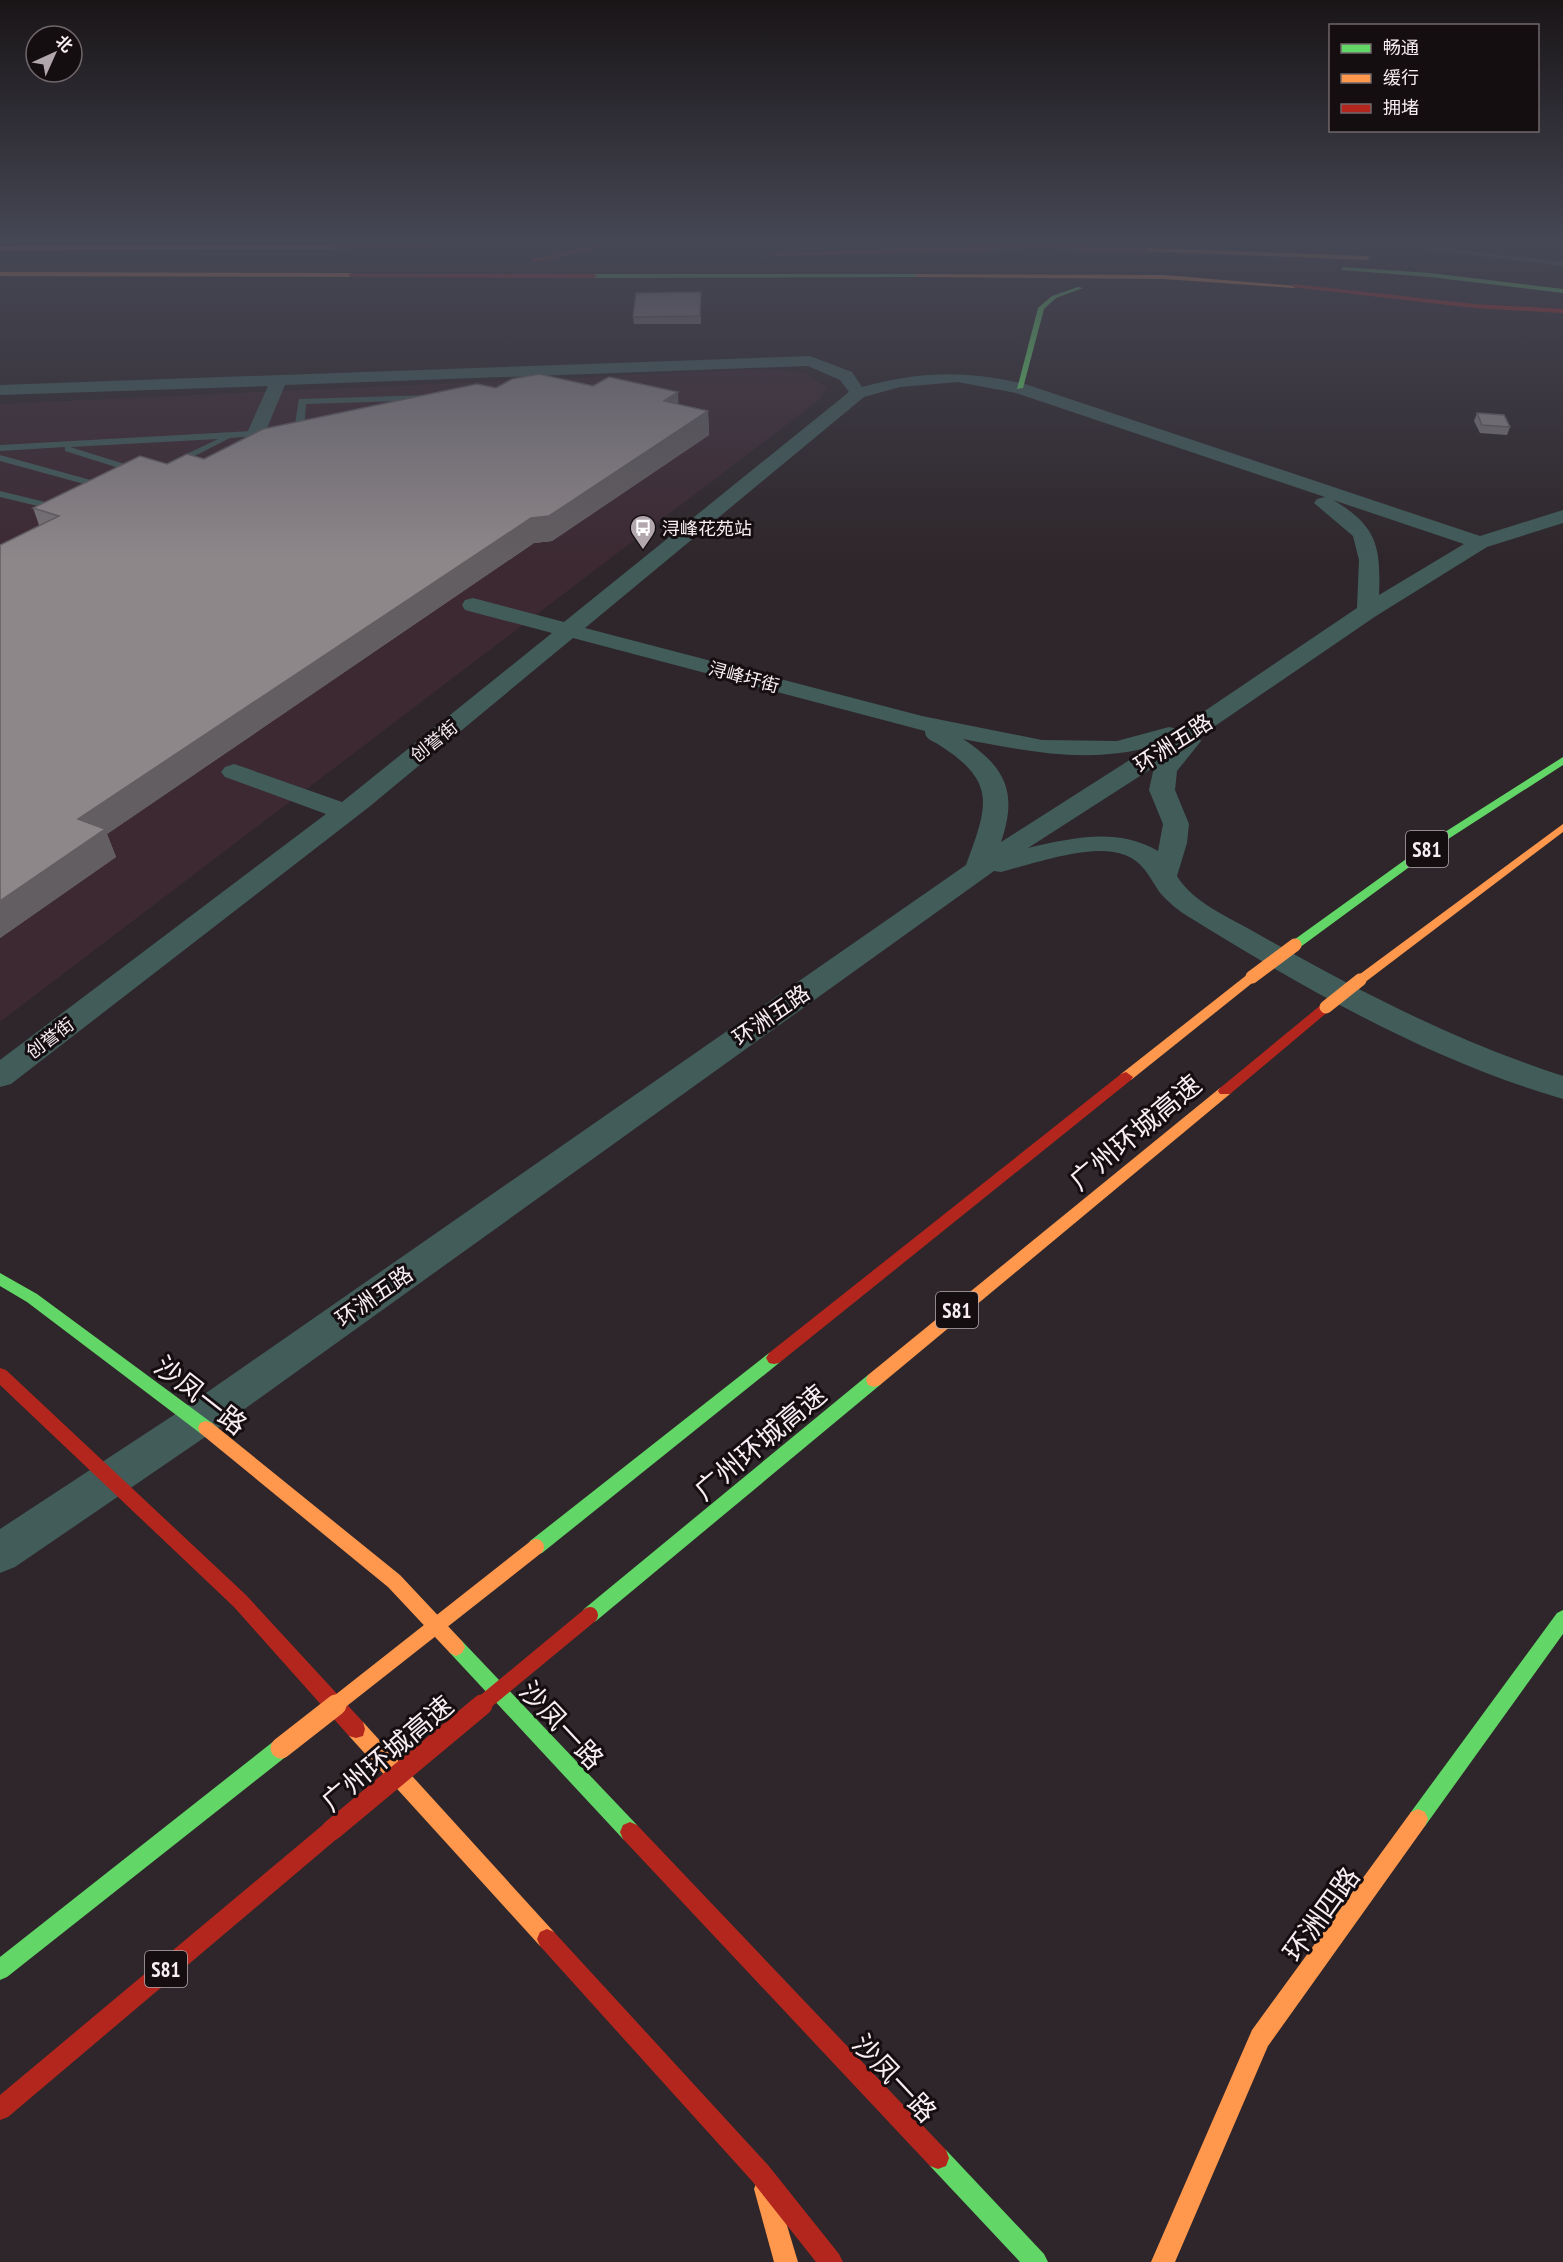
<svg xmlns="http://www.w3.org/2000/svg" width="1563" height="2262" font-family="'PT Sans Narrow','Noto Sans SC',sans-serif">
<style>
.built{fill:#3c2932}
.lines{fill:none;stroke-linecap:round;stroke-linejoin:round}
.lane{fill:#425c5a;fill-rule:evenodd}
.street{fill:#425c5a;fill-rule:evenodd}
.fast{fill:#63d668;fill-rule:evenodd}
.slow{fill:#ff974d;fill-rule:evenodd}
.jam{fill:#b3261e;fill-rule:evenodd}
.slow-bridge-far2{stroke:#ff974d;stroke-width:13}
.slow-bridge-far1{stroke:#ff974d;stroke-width:16}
.slow-bridge{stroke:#ff974d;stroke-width:21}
.jam-bridge-far1{stroke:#b3261e;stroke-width:16}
.jam-bridge{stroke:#b3261e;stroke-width:21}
.wall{fill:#7a7477}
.shaded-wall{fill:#635e61}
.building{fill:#8e878a;stroke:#635e61;stroke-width:1.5}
.labels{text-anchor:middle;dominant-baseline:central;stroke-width:6;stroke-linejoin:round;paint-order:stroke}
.far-poi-label{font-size:18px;fill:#f8edf2;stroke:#150e11;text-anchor:start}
.far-street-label{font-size:18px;fill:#f8edf2;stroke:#150e11}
.shield{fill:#150e11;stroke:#b4aaae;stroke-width:1.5}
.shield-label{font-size:21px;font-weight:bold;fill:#f8edf2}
.street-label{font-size:22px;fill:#f8edf2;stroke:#150e11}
.near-street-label{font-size:27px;fill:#f8edf2;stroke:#150e11}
</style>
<rect width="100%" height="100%" fill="#2e262a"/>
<polygon class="built" points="763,369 805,373 827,388 819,400 0,1022 0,404"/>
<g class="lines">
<g class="lane">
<polygon points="1215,244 1229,244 1194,253 1190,251"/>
<polygon points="1385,244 1409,244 1563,262 1563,266"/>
<polygon points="430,395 434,398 433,400 306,404 304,430 299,433 294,430 299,399"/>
<polygon points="269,430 274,433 272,435 230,438 171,468 168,467 168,463 218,439 70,447 144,470 144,474 141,475 65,451 65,447 0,451 0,445"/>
<polygon points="0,455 109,485 111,487 106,490 0,461"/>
<polygon points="0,491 66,507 68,509 63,512 0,497"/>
</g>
<path class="street" d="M810,356L852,372L862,387C921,371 965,370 1025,384L1480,536L1563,510V523L1487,547L1376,616L1199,737L1201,741L1177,771L1175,790L1189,824L1187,843L1177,876C1193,903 1231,918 1258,934C1356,990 1455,1041 1563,1076V1099C1429,1060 1307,990 1189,917C1179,911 1169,903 1161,894C1150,879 1145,863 1125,855C1093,842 1033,864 1001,872L994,871L211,1433L15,1567L0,1573V1529L183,1409L966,865C988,805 998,781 936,743C930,740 925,738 925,731L573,638L369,807L11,1084L0,1087V1060L326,814L225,777L221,772L225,767L234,764L243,767L342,802L552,633L465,610L462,605L465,600L473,598L564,622L849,392L840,380L808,366L285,385L265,433L256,438L247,433L268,386L0,395V385ZM958,382L1016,393L1325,497L1317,499L1314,503L1353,536L1359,560L1357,608L1178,729L1169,727L1117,741L1042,740L922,716L585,628L864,397L900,387ZM1333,500L1464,544L1379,595C1381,546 1377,526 1333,500ZM963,739C1027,751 1086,764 1150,747L1001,842C1018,793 1006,767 963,739ZM1154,767L1149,790L1163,824L1158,851C1117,827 1072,838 1028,848Z"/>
<g class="fast">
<polygon points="1343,267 1430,273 1563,289 1563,293 1430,277 1341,270"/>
<polygon points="917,274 919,277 594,278 591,276 594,274"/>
<polygon points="1078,287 1083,288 1056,298 1044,309 1023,388 1017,389 1038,308 1052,296"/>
<polygon points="1563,757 1563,765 1442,843 1299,948 1291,948 1289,945 1291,942 1434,839"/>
<polygon points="0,1273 37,1294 212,1423 214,1428 212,1433 206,1435 200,1433 27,1302 0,1286"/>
<polygon points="774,1352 779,1353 782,1358 779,1363 542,1553 536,1555 530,1553 527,1547 530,1541 769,1353"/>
<polygon points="874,1373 880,1375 882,1380 880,1385 596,1621 590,1623 584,1621 581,1615 584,1609 868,1375"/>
<polygon points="1563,1610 1563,1634 1425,1826 1418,1829 1411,1826 1408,1819 1411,1812 1557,1613"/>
<polygon points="456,1638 462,1641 637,1825 640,1832 637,1839 630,1842 623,1839 450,1653 447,1647 450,1641"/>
<polygon points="281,1739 288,1741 290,1748 288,1755 7,1977 0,1980 0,1957 274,1741"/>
<polygon points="938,2147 946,2150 1044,2254 1048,2262 1020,2262 930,2166 927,2158 930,2150"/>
</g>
<g class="slow">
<polygon points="0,246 333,245 336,247 333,249 0,250"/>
<polygon points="1146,248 1367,256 1370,258 1367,260 1144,251"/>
<polygon points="0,272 350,273 353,275 350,277 0,276"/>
<polygon points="917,274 1164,275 1297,286 1294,288 1164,279 915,277"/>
<polygon points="1563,824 1563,832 1364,983 1356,983 1354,980 1356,977"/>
<polygon points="1252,973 1258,977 1256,980 1131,1080 1121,1080 1119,1077 1121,1074 1248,974"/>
<polygon points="1225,1086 1232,1091 1230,1094 880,1385 874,1387 868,1385 866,1380 868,1375 1220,1088"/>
<polygon points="206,1421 212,1423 400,1575 462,1641 465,1647 462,1653 456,1656 450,1653 388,1587 200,1433 198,1428 200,1423"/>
<polygon points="356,1720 363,1722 554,1932 557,1939 554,1946 547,1949 540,1946 349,1736 347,1729 349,1722"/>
<polygon points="1418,1809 1425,1812 1428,1819 1425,1826 1268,2046 1175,2262 1151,2262 1252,2030 1411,1812"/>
<polygon points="765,2178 773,2181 776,2189 798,2262 774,2262 754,2189 757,2181"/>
</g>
<g class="jam">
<polygon points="578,244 333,249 330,247 411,244"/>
<polygon points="602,244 615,244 534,262 531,260"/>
<polygon points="1041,244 1149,250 1146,252 1040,248 774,256 771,254"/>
<polygon points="348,274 594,274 597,276 594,278 350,277"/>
<polygon points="1294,284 1474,304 1563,309 1563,313 1474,308 1292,287"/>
<polygon points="1326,1003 1332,1007 1330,1010 1230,1094 1220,1094 1218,1091 1220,1088 1322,1004"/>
<polygon points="1126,1072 1133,1077 1131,1080 779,1363 774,1364 769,1363 766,1358 769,1353 1121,1074"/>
<polygon points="0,1368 6,1370 246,1595 363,1722 365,1729 363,1736 356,1738 349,1736 234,1607 0,1385"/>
<polygon points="332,1820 339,1823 342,1830 339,1837 8,2117 0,2120 0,2095 325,1823"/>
<polygon points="630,1822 637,1825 946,2150 949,2158 946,2166 938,2169 930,2166 623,1839 620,1832 623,1825"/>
<polygon points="547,1929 554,1932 768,2165 839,2254 843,2262 816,2262 752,2181 540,1946 537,1939 540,1932"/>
</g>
<g class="slow-bridge-far2">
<polyline points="1252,977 1295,945"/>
<polyline points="1326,1007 1360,980"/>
</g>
<polyline class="slow-bridge-far1" points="334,1706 536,1547"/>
<polyline class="slow-bridge" points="281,1748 336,1705"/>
<polyline class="jam-bridge-far1" points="480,1706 590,1615"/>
<polyline class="jam-bridge" points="332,1830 482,1705"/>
</g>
<g class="wall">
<polygon points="701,292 701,324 634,324 633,317"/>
<polygon points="593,386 708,411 709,435 552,541 534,543 107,834 116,857 0,938 39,525 33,508 167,464 204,459 496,388"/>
<polygon points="1477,413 1510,427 1507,435 1480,433 1474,421"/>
</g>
<g class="shaded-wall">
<polygon points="678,392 679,415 664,401"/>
<polygon points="708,411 709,435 552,541 534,543 107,834 116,857 0,938 0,901 78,819 531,518"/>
</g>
<g class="building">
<polygon points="701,292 700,316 633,317 636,293"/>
<polygon points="539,374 593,386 609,377 678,392 664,401 708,411 549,516 531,518 78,819 105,829 0,901 0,545 59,516 33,508 140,456 167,464 187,454 204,459 263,429 477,384 496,388 512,379"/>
<polygon points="1477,413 1504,415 1510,427 1482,425"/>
</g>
<linearGradient id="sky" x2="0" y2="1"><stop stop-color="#191517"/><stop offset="0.43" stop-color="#464755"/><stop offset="1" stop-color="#464755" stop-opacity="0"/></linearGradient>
<rect width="1563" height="561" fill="url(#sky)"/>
<defs>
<symbol id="bus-pin" viewBox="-11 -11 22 30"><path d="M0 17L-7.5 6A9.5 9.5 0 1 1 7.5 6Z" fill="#b1a7ac" stroke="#150e11"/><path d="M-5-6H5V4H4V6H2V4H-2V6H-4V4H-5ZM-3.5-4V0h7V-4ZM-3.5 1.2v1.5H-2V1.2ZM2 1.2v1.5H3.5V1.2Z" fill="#fff"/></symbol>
</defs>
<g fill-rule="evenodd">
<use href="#bus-pin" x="628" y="513" width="30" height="40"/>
</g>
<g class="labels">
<g class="far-poi-label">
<text x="662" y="528">浔峰花苑站</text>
</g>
<g class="far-street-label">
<text transform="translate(744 677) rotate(15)">浔峰圩街</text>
<text transform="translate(434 741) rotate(-39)">创誉街</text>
<text transform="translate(50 1038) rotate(-37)">创誉街</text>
</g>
<g class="shield">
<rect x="1406" y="831" width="42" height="36" rx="4.5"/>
<rect x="936" y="1292" width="42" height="36" rx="4.5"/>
<rect x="145" y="1951" width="42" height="36" rx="4.5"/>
</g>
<g class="shield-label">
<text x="1427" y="849">S81</text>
<text x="957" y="1310">S81</text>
<text x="166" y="1969">S81</text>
</g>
<g class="street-label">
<text transform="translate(1173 743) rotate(-33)">环洲五路</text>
<text transform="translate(771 1015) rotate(-35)">环洲五路</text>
<text transform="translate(374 1296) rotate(-35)">环洲五路</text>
</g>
<g class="near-street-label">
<text transform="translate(1135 1132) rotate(-40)">广州环城高速</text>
<text transform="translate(201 1395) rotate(38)">沙凤一路</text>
<text transform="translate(760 1442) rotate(-40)">广州环城高速</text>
<text transform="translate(562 1725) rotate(47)">沙凤一路</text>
<text transform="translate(387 1753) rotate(-40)">广州环城高速</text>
<text transform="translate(1321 1914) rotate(-54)">环洲四路</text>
<text transform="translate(895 2078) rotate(47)">沙凤一路</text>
</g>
</g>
<rect x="1329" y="24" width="210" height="108" fill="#150e11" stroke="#70676b" stroke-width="1.5"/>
<rect x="1341" y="44" width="30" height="9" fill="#63d668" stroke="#70676b" stroke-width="1.5"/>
<text x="1383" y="54" font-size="18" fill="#f8edf2">畅通</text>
<rect x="1341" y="74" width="30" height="9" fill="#ff974d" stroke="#70676b" stroke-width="1.5"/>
<text x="1383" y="84" font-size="18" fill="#f8edf2">缓行</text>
<rect x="1341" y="104" width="30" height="9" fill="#b3261e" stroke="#70676b" stroke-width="1.5"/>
<text x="1383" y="114" font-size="18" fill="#f8edf2">拥堵</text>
<g transform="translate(54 54) rotate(45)"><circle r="28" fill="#150e11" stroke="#70676b" stroke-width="1.5"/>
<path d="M0-4.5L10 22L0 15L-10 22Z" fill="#b1a7ac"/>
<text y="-9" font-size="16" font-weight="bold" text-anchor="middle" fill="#f8edf2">北</text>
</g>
</svg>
